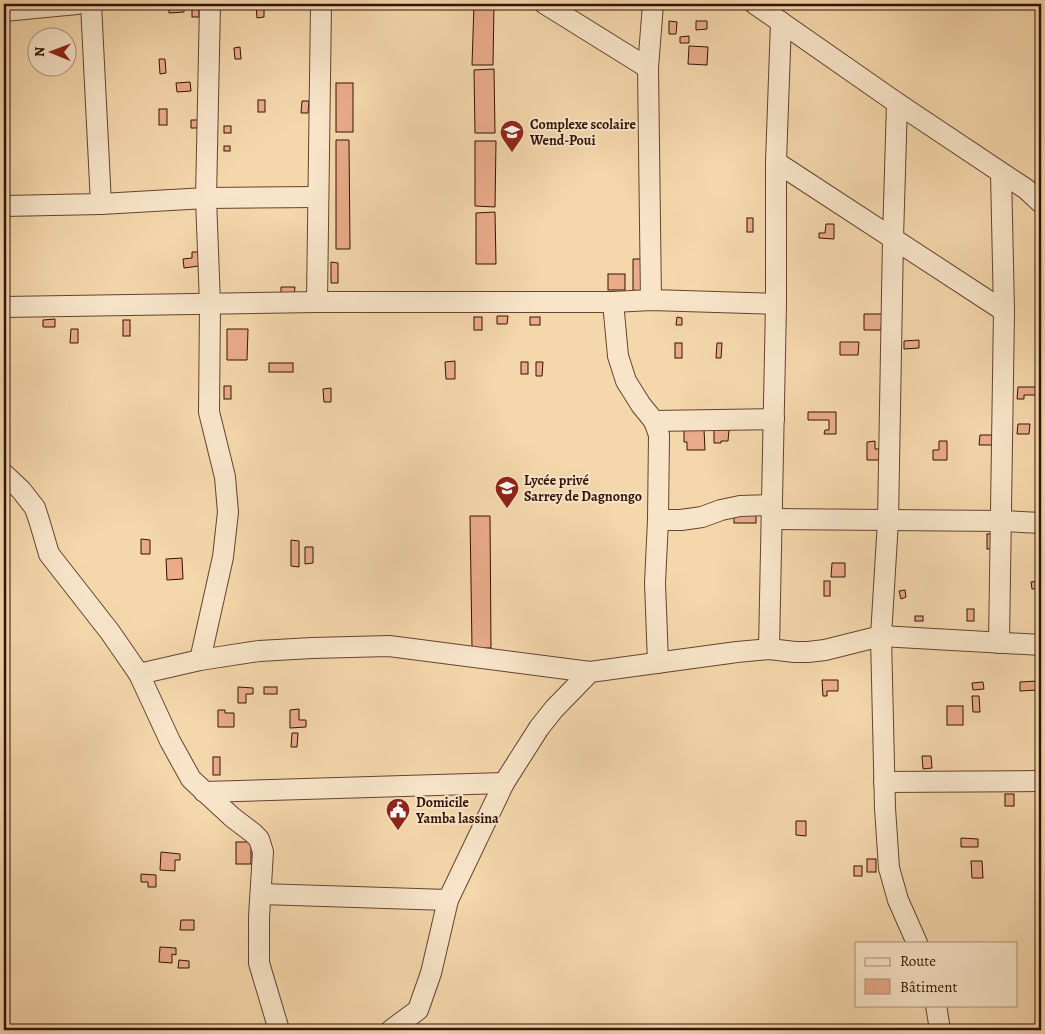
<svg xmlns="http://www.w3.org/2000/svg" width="1045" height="1034" font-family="Alegreya,serif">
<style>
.building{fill:#eaab8a;stroke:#331207}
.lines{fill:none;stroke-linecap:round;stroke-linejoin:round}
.minor-casing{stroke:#644330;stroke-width:22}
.minor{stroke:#f8e5c9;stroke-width:20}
.labels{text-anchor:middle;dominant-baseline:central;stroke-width:4;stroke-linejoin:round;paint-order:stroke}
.poi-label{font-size:14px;font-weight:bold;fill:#331207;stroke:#f8e5c9;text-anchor:start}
</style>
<rect width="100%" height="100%" fill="#f5d7ac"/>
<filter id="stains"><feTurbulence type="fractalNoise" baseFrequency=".004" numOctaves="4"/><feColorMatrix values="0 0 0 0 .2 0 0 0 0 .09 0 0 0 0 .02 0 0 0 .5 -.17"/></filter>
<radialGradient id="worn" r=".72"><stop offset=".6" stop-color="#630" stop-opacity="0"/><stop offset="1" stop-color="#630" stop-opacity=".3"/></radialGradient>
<g class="building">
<polygon points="169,4 184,4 184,12 169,13"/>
<rect x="192" y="4" width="7" height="13"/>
<polygon points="256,4 264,4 264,17 257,18"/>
<polygon points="474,4 494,4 493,65 472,65"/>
<polygon points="669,21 677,22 676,34 669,34"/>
<polygon points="696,21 707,21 707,29 696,30"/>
<polygon points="689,36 689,43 680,43 680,37"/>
<polygon points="689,46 708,47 707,65 688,64"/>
<polygon points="240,47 241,59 235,59 234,48"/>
<polygon points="159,59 165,59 166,73 160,74"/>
<polygon points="494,69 495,133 475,133 474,70"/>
<polygon points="190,82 191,91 177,92 176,83"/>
<rect x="336" y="83" width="17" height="49"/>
<rect x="258" y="100" width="7" height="12"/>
<polygon points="302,101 309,101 308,113 301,113"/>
<rect x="159" y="109" width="8" height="16"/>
<polygon points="191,120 198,120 197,128 191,128"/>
<rect x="224" y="126" width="7" height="7"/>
<polygon points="336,140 349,140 350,249 336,249"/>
<polygon points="475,141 496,141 495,207 475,206"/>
<rect x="224" y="146" width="6" height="5"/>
<polygon points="495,212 496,264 476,264 476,213"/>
<rect x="747" y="218" width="6" height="14"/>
<polygon points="826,224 834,224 834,239 819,238 819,233 825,233"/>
<polygon points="192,252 198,252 199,266 184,268 183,259 192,258"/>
<polygon points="633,259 642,259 642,289 639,291 633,290"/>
<polygon points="331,262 338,263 338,283 331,283"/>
<rect x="608" y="274" width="17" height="16"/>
<polygon points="281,287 295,287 294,296 281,295"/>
<polygon points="864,314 882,314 881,330 864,330"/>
<polygon points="497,316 508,316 507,324 497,324"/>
<rect x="474" y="317" width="8" height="13"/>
<rect x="530" y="317" width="10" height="8"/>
<polygon points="677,317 682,318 682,325 676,325"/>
<polygon points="55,319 55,327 43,327 43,320"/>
<rect x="123" y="320" width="7" height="16"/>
<polygon points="71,329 78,329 78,343 70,343"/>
<polygon points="227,329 248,329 247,360 227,360"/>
<polygon points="919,340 919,348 904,349 904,341"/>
<polygon points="840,342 859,342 858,355 840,355"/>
<rect x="675" y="343" width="7" height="15"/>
<polygon points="717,343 722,343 721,358 716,358"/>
<polygon points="455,361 455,379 446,379 445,362"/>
<rect x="521" y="362" width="7" height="12"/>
<polygon points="536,362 543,362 542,376 536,376"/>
<rect x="269" y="363" width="24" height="9"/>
<rect x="224" y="386" width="7" height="13"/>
<polygon points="1018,387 1036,387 1036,395 1024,395 1024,399 1017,399"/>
<polygon points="331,388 331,402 324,402 323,389"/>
<polygon points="808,412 836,412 836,434 824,434 825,430 829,430 829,420 808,420"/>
<polygon points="1018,424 1030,424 1029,434 1017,434"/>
<polygon points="684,429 704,429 705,450 687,450 687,442 684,442"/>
<polygon points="714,430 729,430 728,441 721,441 721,443 714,443"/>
<polygon points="980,435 992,435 992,445 979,445"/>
<polygon points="875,441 875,449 879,449 879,460 867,460 867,442"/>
<polygon points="939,441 947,441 947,460 933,460 933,450 939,450"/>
<polygon points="1039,466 1041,466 1041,484 1037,484 1037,477 1040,476"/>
<rect x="734" y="515" width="22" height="8"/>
<polygon points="470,516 490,516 491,648 472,648"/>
<rect x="987" y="534" width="9" height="15"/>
<polygon points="141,539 150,540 150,554 141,554"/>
<polygon points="291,540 299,541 299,567 291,566"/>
<polygon points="305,547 313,547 313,563 305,564"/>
<polygon points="182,558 183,579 167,580 166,559"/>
<polygon points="832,563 845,563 845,577 831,577"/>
<rect x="824" y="581" width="6" height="15"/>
<polygon points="1041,581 1041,588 1032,589 1031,582"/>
<polygon points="905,590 906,597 901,599 899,591"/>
<rect x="967" y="609" width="7" height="12"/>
<rect x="915" y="616" width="8" height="5"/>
<polygon points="822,680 838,680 838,691 827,691 827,696 823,696"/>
<polygon points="1038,681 1038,690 1020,691 1020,682"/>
<polygon points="983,682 984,689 973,690 972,683"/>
<polygon points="238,687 253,688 253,694 246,694 246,703 238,703"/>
<rect x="264" y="687" width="13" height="7"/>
<polygon points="972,696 979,696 980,712 973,712"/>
<rect x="947" y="706" width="16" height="19"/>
<polygon points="299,709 299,720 306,720 306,727 290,728 290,710"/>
<polygon points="218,710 225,710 225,713 234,713 234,727 218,727"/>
<polygon points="292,733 298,733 297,747 291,747"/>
<polygon points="922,756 931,756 932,768 923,769"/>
<rect x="213" y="757" width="7" height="18"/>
<rect x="1005" y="794" width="9" height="12"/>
<polygon points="796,821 806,821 806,836 796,835"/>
<polygon points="961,838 978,839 978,847 961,847"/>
<rect x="236" y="842" width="15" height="22"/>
<polygon points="161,852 180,854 180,860 175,860 175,871 160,870"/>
<rect x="867" y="859" width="9" height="13"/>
<polygon points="971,861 982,861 983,878 972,878"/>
<rect x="854" y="866" width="8" height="10"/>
<polygon points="141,874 156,875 156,887 148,887 148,882 141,882"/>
<polygon points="181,920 194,920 194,930 180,930"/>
<polygon points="160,947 176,948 176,955 172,954 172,963 159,962"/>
<polygon points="179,960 189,961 189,968 178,968"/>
</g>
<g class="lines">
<defs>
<g id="minor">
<polyline points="91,4 101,204"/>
<polyline points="545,4 648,68"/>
<polyline points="755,4 897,103 1026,189 1041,203"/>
<polyline points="4,11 77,4"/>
<polyline points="897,103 893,238 888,521 881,636 885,808 889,868 898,900 917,943"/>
<polyline points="776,162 1004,311"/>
<polyline points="4,206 101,204 206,198 318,197"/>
<polyline points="651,300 648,68 653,4"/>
<polyline points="317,302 321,4"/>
<polyline points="613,302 618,356 626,381 641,405 654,421 659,435 658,520 655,583 658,663"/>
<polyline points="4,307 317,302 613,302 651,300 776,304"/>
<polyline points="654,421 774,419"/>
<polyline points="4,474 21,490 35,508 39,520 49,554 110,632 139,674 170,741 191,779 232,817 253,833 259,839 263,852 259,917 259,963 279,1030"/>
<polyline points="772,519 1002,521 1041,523"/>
<polyline points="658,520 681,520 702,517 721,510 740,506 772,505"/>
<polyline points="999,643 1004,311 1001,173"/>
<polyline points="769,649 776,304 776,162 781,22"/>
<polyline points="200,660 223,557 228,512 225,477 209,412 210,304 206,198 210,4"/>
<polyline points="139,674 200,660 259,651 312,648 389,646 590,672"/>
<polyline points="884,782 1041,781"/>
<polyline points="204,792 504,783"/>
<polyline points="261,894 448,900"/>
<polyline points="936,1005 940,1030"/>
<polyline points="391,1030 418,1010 431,973 448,900 504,783 539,728 554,709 590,672 737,652 769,649 795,652 808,652 825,650 881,636 1041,645"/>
</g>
</defs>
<use href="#minor" class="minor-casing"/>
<use href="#minor" class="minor"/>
</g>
<defs>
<symbol id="school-pin" viewBox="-11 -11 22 30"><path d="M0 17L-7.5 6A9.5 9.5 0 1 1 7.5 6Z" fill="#8f2418" stroke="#f8e5c9"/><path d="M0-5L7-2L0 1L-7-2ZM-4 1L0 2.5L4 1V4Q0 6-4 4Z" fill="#fff"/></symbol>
<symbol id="civic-pin" viewBox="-11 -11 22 30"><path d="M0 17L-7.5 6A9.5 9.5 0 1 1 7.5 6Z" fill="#8f2418" stroke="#f8e5c9"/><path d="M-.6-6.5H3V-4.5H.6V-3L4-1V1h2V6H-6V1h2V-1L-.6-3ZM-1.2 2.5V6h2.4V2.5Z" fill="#fff"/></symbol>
</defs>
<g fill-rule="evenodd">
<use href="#school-pin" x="498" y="118" width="28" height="38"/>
<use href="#school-pin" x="493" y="474" width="28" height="38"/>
<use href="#civic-pin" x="384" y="796" width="28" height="38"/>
</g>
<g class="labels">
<g class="poi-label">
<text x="530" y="124">Complexe scolaire<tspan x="530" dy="16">Wend-Poui</tspan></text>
<text x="524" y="480">Lycée privé<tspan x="524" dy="16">Sarrey de Dagnongo</tspan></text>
<text x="416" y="802">Domicile<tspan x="416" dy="16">Yamba lassina</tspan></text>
</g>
</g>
<rect width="1045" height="1034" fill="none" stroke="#f5d7ac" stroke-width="20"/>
<rect x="5" y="5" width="1035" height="1024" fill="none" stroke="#331207" stroke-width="2.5"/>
<rect x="10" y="10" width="1025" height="1014" fill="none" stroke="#331207"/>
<rect x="855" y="942" width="162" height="65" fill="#f8e5c9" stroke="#a9917b"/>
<rect x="865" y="958" width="25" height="8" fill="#f8e5c9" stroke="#a9917b"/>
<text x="900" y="966" font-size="15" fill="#331207">Route</text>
<rect x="865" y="979" width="25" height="15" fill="#eaab8a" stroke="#a9917b"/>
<text x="900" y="992" font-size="15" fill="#331207">Bâtiment</text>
<g transform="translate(52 52) rotate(271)"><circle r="24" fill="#f8e5c9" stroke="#a9917b"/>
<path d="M0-4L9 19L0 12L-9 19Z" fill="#8f2418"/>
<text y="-8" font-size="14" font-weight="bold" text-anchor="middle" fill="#331207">N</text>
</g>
<rect width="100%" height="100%" filter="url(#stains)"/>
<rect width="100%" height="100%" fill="url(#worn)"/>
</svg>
